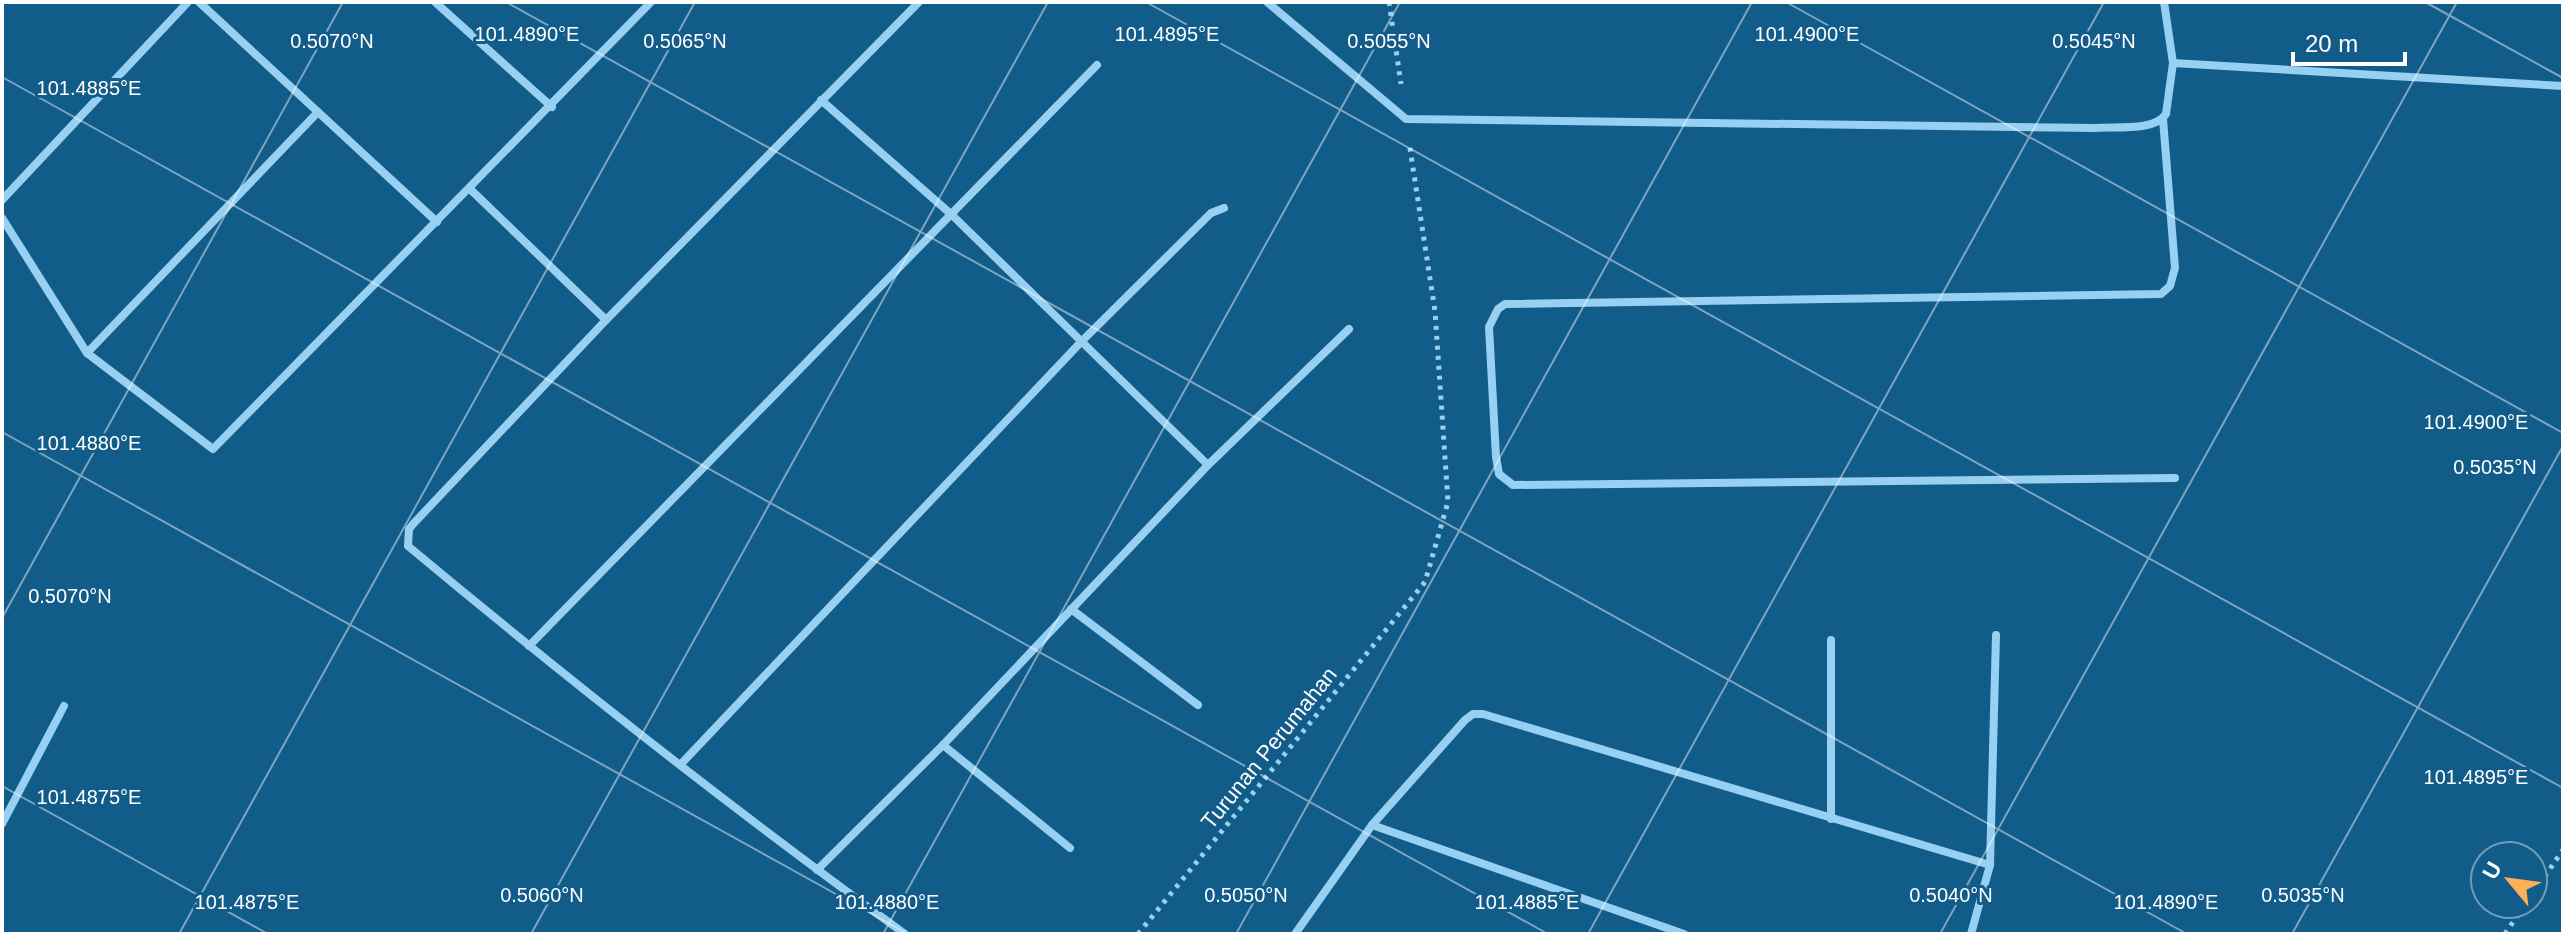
<svg xmlns="http://www.w3.org/2000/svg" width="2565" height="936" font-family="Helvetica,sans-serif">
<style>
.lines{fill:none;stroke-linecap:round;stroke-linejoin:round}
.path{stroke:#98d0f1;stroke-width:5;stroke-dasharray:4 6;stroke-linecap:butt}
.street{stroke:#98d0f1;stroke-width:8}
.ticks{fill:none;stroke:#fff;stroke-width:2;stroke-opacity:0.45}
.labels{text-anchor:middle;dominant-baseline:central;stroke-width:6;stroke-linejoin:round;paint-order:stroke}
.street-label{font-size:22px;fill:#fff;stroke:#125c8a}
.ticks-label{font-size:20px;text-anchor:middle;fill:#fff;stroke:#125c8a;stroke-width:6;stroke-linejoin:round;paint-order:stroke}
</style>
<rect width="100%" height="100%" fill="#125c8a"/>
<g class="lines">
<g class="path">
<polyline points="1389,2 1401,84"/>
<polyline points="2533,893 2563,850"/>
<polyline points="1138,934 1425,582 1448,502 1435,311 1409,142"/>
<polyline points="2505,934 2525,904"/>
</g>
<g class="street">
<polyline points="199,2 437,222"/>
<polyline points="435,2 552,107"/>
<path d="M1267,2L1406,119L2095,128C2115,126 2154,132 2166,114L2173,63L2164,2"/>
<polyline points="2173,63 2563,86"/>
<polyline points="821,100 952,215 1208,465"/>
<polyline points="2163,119 2175,268 2170,286 2161,294 1505,304 1498,309 1489,327 1496,457 1499,474 1513,485 2175,478"/>
<polyline points="470,189 606,320"/>
<polyline points="2,200 188,2"/>
<polyline points="2,218 87,353 213,449 651,2"/>
<polyline points="87,353 318,112"/>
<polyline points="1071,609 1198,705"/>
<polyline points="529,646 1097,65"/>
<polyline points="943,745 1070,848"/>
<polyline points="681,764 1081,342 1211,213 1224,208"/>
<polyline points="1831,819 1831,640"/>
<polyline points="2,824 64,706"/>
<polyline points="1372,825 1684,934"/>
<polyline points="1990,865 1996,635"/>
<polyline points="817,870 943,745 1208,465 1349,329"/>
<path d="M905,934C735,811 570,681 408,546L409,529L414,523L606,320L919,2"/>
<polyline points="1295,934 1372,825 1465,720 1473,714 1483,714 1990,865 1971,934"/>
</g>
</g>
<path class="ticks" d="M506,2L2187,934M1146,2L2563,788M1786,2L2563,433M2425,2L2563,78M2,77L1548,934M2,432L908,934M2,618L343,2M2,786L268,934M179,934L695,2M531,934L1048,2M883,934L1400,2M1236,934L1752,2M1588,934L2104,2M1940,934L2457,2M2292,934L2563,446"/>
<g class="labels">
<g class="street-label">
<text transform="translate(1269 748) rotate(-51)">Turunan Perumahan</text>
</g>
</g>
<g class="ticks-label">
<text x="527" y="41">101.4890°E</text>
<text x="1167" y="41">101.4895°E</text>
<text x="1807" y="41">101.4900°E</text>
<text x="332" y="48">0.5070°N</text>
<text x="685" y="48">0.5065°N</text>
<text x="1389" y="48">0.5055°N</text>
<text x="2094" y="48">0.5045°N</text>
<text x="89" y="95">101.4885°E</text>
<text x="2476" y="429">101.4900°E</text>
<text x="89" y="450">101.4880°E</text>
<text x="2495" y="474">0.5035°N</text>
<text x="70" y="603">0.5070°N</text>
<text x="2476" y="784">101.4895°E</text>
<text x="89" y="804">101.4875°E</text>
<text x="542" y="902">0.5060°N</text>
<text x="1246" y="902">0.5050°N</text>
<text x="1951" y="902">0.5040°N</text>
<text x="2303" y="902">0.5035°N</text>
<text x="247" y="909">101.4875°E</text>
<text x="887" y="909">101.4880°E</text>
<text x="1527" y="909">101.4885°E</text>
<text x="2166" y="909">101.4890°E</text>
</g>
<rect width="2565" height="936" fill="none" stroke="#ffffff" stroke-width="8"/>
<g transform="translate(2509 880) rotate(299)"><circle r="38" fill="#125c8a" stroke="#719db9" stroke-width="2"/>
<path d="M0-6L14 30L0 20L-14 30Z" fill="#ffb057"/>
<text y="-12" font-size="22" font-weight="bold" text-anchor="middle" fill="#ffffff">U</text>
</g>
<path d="M2293 52v12h112v-12" fill="none" stroke="#ffffff" stroke-width="4"/>
<text x="2305" y="52" font-size="24" fill="#ffffff" stroke="#125c8a" stroke-width="6" paint-order="stroke">20 m</text>
</svg>
